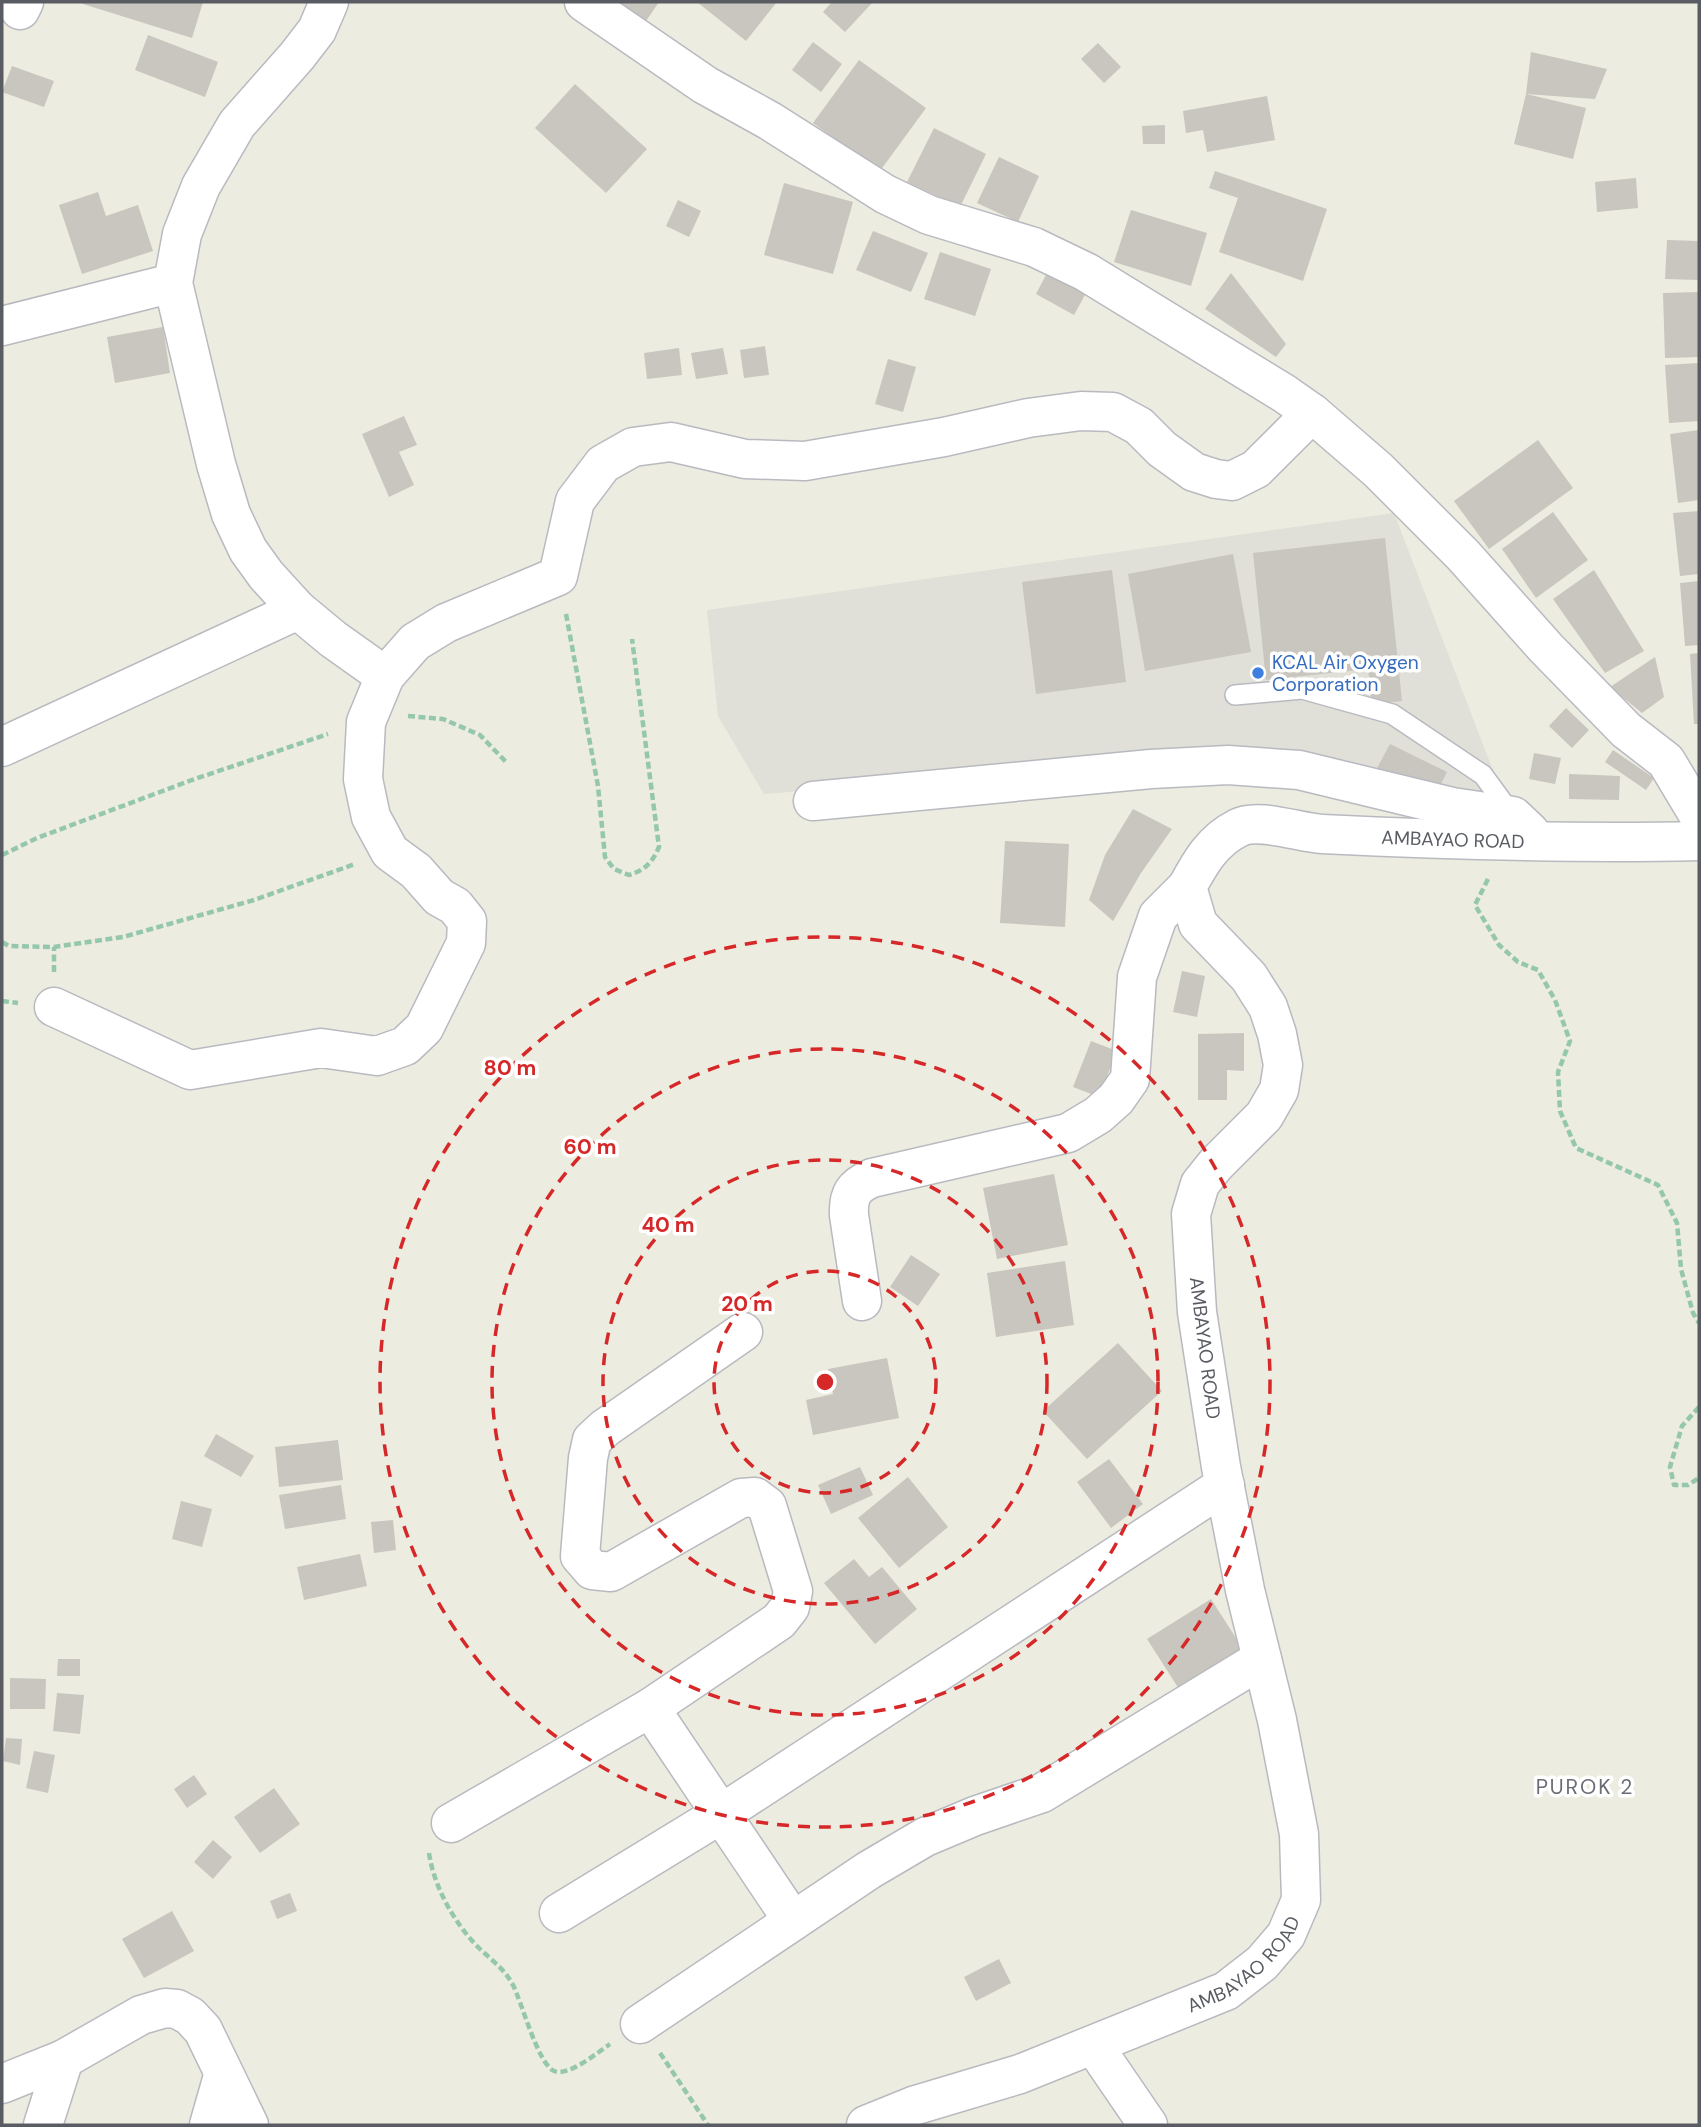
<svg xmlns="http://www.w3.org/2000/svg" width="1701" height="2127" font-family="'DM Sans',sans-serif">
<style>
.industrial{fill:#e0dfd8}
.building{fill:#c8c6be}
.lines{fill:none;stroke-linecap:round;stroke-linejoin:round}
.service-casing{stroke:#b8bac0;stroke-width:22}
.minor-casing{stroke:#b8bac0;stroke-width:41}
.path{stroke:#94c7ac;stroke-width:4.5;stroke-dasharray:7 3.5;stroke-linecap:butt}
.service{stroke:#fff;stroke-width:19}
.minor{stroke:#fff;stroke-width:38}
.ring{fill:none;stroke:#d62828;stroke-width:3.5;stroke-dasharray:12 9}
.shop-dot{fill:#3f7fe0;stroke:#fff;stroke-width:2.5}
.labels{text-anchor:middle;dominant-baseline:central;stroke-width:7;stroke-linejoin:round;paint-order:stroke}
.shop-label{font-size:19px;fill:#366cbe;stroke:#fff;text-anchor:start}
.street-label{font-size:19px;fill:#595c62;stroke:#fff}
.neighbourhood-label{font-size:21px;letter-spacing:2px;fill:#6a6d74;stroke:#fff}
.centre{fill:#d62828;stroke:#fff;stroke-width:3.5}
.ring-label{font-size:21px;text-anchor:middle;font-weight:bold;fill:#d62828;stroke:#fff;stroke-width:7;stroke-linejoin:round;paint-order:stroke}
</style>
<rect width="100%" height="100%" fill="#edece0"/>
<polygon class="industrial" points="1394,513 1512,820 1263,755 764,794 718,716 707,610"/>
<g class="building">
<polygon points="84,2 203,2 192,38 83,4"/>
<polygon points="620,2 659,2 646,21"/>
<polygon points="697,2 777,2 746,41"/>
<polygon points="832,2 873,2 845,32 823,12"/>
<polygon points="148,35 218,62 205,97 135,70"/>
<polygon points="813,42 842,64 821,92 792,70"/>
<polygon points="1098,43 1121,67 1104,83 1081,59"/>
<polygon points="1531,52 1607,69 1595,99 1526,94 1586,108 1573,159 1514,144 1526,94"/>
<polygon points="859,60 926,108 880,171 813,123"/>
<polygon points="12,66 54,81 44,107 2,92"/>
<polygon points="575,84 647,149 606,193 535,128"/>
<polygon points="1267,96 1275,140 1207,152 1203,130 1186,133 1183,111"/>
<polygon points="1165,125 1165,144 1143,144 1142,126"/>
<polygon points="934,128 986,154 960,207 907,182"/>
<polygon points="999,157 1039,176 1018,222 977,203"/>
<polygon points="1215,171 1327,209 1303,281 1219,252 1238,198 1209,188"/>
<polygon points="1636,178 1638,208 1597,212 1595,182"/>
<polygon points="784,183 853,202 833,274 764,255"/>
<polygon points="98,192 106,216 138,205 153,251 82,274 59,205"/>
<polygon points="678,200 701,211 689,237 666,226"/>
<polygon points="1131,210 1207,233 1191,286 1114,262"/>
<polygon points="873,231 928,253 911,292 856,270"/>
<polygon points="1667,240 1699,241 1699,280 1665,279"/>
<polygon points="940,252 991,269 975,316 924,299"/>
<polygon points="1047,273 1086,293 1074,315 1036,294"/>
<polygon points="1231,273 1286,344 1276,357 1205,309"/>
<polygon points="1699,292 1699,357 1665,358 1663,293"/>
<polygon points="163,327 170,373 115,383 107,337"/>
<polygon points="765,346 769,375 744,378 740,350"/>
<polygon points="679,348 682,375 647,379 644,353"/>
<polygon points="723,348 728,374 696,379 691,353"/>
<polygon points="888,359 916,367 903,412 875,404"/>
<polygon points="1699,363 1699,421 1669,423 1665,365"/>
<polygon points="404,416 417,445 399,452 414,485 389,497 362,434"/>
<polygon points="1699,430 1699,500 1678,503 1670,434"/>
<polygon points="1538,440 1573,488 1489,549 1454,501"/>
<polygon points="1699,511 1699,574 1680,576 1673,513"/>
<polygon points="1553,512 1588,560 1536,598 1502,549"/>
<polygon points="1385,538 1402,701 1372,704 1368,669 1266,680 1253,553"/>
<polygon points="1233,554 1251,652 1145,671 1128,574"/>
<polygon points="1112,570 1126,682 1036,694 1022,582"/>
<polygon points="1594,570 1644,651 1605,673 1553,599"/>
<polygon points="1699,581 1699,645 1685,646 1680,583"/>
<polygon points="1699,653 1699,724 1694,724 1690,654"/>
<polygon points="1655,657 1664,697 1642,713 1610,687"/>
<polygon points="1566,708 1589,730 1572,748 1549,726"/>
<polygon points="1390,744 1447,772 1434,798 1376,770"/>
<polygon points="1613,750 1654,778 1646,790 1605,762"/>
<polygon points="1534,753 1561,758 1555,784 1529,779"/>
<polygon points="1569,774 1620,776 1619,800 1569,799"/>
<polygon points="1133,809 1172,829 1141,873 1113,921 1089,900 1105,855"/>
<polygon points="1005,841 1069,844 1065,927 1000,923"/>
<polygon points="1182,971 1205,976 1197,1017 1173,1012"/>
<polygon points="1244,1033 1244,1071 1227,1070 1227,1100 1198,1100 1198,1034"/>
<polygon points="1091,1041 1117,1051 1099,1097 1073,1087"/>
<polygon points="1054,1174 1068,1245 997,1259 983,1188"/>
<polygon points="911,1255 940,1274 918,1306 890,1287"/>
<polygon points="1065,1261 1074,1325 996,1337 987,1273"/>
<polygon points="1118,1343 1162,1391 1087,1459 1043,1411"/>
<polygon points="887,1358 899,1418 813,1435 806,1400 833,1394 828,1369"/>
<polygon points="216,1434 254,1456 241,1477 204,1456"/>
<polygon points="338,1440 343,1480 279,1487 275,1447"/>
<polygon points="1109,1459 1143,1504 1111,1528 1077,1482"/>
<polygon points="860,1467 873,1495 831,1514 818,1485"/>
<polygon points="908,1477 948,1527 899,1568 858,1518"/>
<polygon points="341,1485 346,1519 285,1529 279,1495"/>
<polygon points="181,1501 212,1509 202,1547 172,1539"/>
<polygon points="393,1520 396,1550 374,1553 371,1522"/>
<polygon points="360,1554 367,1586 304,1600 297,1567"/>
<polygon points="854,1559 869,1577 882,1567 917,1609 875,1644 824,1583"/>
<polygon points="1211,1599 1243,1649 1179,1689 1147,1639"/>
<polygon points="58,1659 80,1659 80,1676 57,1676"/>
<polygon points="10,1678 46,1679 45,1709 10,1709"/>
<polygon points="57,1693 84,1695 80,1734 53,1731"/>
<polygon points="6,1738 22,1739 20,1765 3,1761"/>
<polygon points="34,1751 55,1755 48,1793 26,1788"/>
<polygon points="194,1775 207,1794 187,1808 174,1789"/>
<polygon points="274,1788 300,1824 260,1853 234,1817"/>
<polygon points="213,1840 232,1857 213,1879 194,1862"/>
<polygon points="290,1893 297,1911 277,1919 270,1901"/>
<polygon points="172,1911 194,1951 144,1978 122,1939"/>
<polygon points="999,1959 1011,1983 976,2001 964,1977"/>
</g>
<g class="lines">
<defs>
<polyline id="service" points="1235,695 1302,689 1392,714 1483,775 1513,816"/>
<g id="minor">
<polyline points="329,2 317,30 297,56 237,124 201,186 182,234 173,283 216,464 231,514 248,550 266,575 298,610 333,639 385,676"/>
<polyline points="584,2 705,85 770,121 885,194 929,215 1034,247 1086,272 1285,394 1312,413 1378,470 1463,555 1546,648 1626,730 1666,761 1699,816"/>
<polyline points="20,10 24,2"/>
<polyline points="2,326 173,283"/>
<polyline points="2,747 298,610"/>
<polyline points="813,801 1151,769 1228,765 1299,770 1452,807 1513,816 1530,832"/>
<polyline points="54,1007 190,1070 321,1048 377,1056 405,1046 424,1028 466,943 467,921 455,906 439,897 416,871 390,852 371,817 363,779 366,722 385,676 415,642 446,623 558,576 575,501 603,464 633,447 671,442 745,459 805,461 944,437 1028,418 1081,411 1113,412 1139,426 1162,449 1194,472 1216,479 1232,481 1256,469 1312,413"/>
<path d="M862,1301L849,1215C848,1194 854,1186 872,1178L1068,1133L1098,1115L1116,1099L1130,1079L1137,977L1158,916L1187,887"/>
<polyline points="650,1708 793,1921"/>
<polyline points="451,1823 650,1708 779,1621 790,1607 793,1591 767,1506 755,1497 741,1498 611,1572 592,1570 580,1556 588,1458 592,1440 605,1428 743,1332"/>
<polyline points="559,1913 721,1814 1225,1485"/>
<polyline points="640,2024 869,1870 925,1837 975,1816 1042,1793 1262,1659"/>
<polyline points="1094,2046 1148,2125"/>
<polyline points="2,2084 64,2059 141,2015 165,2008 177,2009 190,2016 203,2030 249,2125"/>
<polyline points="43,2125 64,2059"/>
<polyline points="209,2125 223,2076"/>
<path id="s1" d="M866,2125L913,2106L1020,2074L1226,1991L1262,1963L1286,1935L1301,1900L1299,1834L1277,1720L1245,1590L1221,1467L1197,1312L1191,1214L1200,1184L1216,1164L1264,1116L1279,1090L1283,1065L1277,1034L1268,1007L1249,977L1198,924L1187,887C1200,863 1212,841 1238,828C1258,817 1300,833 1322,834C1447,840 1574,844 1699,841"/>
</g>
</defs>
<use href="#service" class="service-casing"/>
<use href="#minor" class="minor-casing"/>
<g class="path">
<path d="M566,614L598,786L605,857L614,869L629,875C645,870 652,863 659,847L632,639"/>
<polyline points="408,716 443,719 480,735 507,763"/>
<polyline points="2,855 37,838 192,780 328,734"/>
<polyline points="1488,879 1475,905 1499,945 1518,962 1538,970 1555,1000 1570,1041 1558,1072 1560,1111 1576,1148 1658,1185 1677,1223 1681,1269 1693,1313 1699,1323"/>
<polyline points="2,942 9,946 54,947 123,937 254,900 355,864"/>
<polyline points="54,972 54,947"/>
<polyline points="2,1001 18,1003"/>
<polyline points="1699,1407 1682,1426 1670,1467 1674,1485 1688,1485 1699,1478"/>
<path d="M429,1853C434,1888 456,1926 481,1950C494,1962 505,1970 513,1985C522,2003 538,2064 554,2071C568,2077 597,2053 610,2044"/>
<polyline points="660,2053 708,2125"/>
</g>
<use href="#service" class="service"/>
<use href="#minor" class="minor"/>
</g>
<g class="ring">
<circle cx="825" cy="1382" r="111"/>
<circle cx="825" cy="1382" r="222"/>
<circle cx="825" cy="1382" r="333"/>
<circle cx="825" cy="1382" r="445"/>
</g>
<circle class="shop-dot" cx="1258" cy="673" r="7"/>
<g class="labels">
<g class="shop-label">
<text x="1272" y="662">KCAL Air Oxygen<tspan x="1272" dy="22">Corporation</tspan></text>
</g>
<g class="street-label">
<text stroke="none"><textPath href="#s1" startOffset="1885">AMBAYAO ROAD</textPath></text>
<text transform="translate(1205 1348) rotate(83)">AMBAYAO ROAD</text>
<text stroke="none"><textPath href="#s1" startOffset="415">AMBAYAO ROAD</textPath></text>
</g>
<g class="neighbourhood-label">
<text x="1585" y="1787">PUROK 2</text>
</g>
</g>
<circle cx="825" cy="1382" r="10" class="centre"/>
<g class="ring-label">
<text x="510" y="1075">80 m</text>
<text x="590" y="1154">60 m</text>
<text x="668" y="1232">40 m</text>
<text x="747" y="1311">20 m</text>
</g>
<rect width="1701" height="2127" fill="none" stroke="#595c62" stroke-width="7"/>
</svg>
